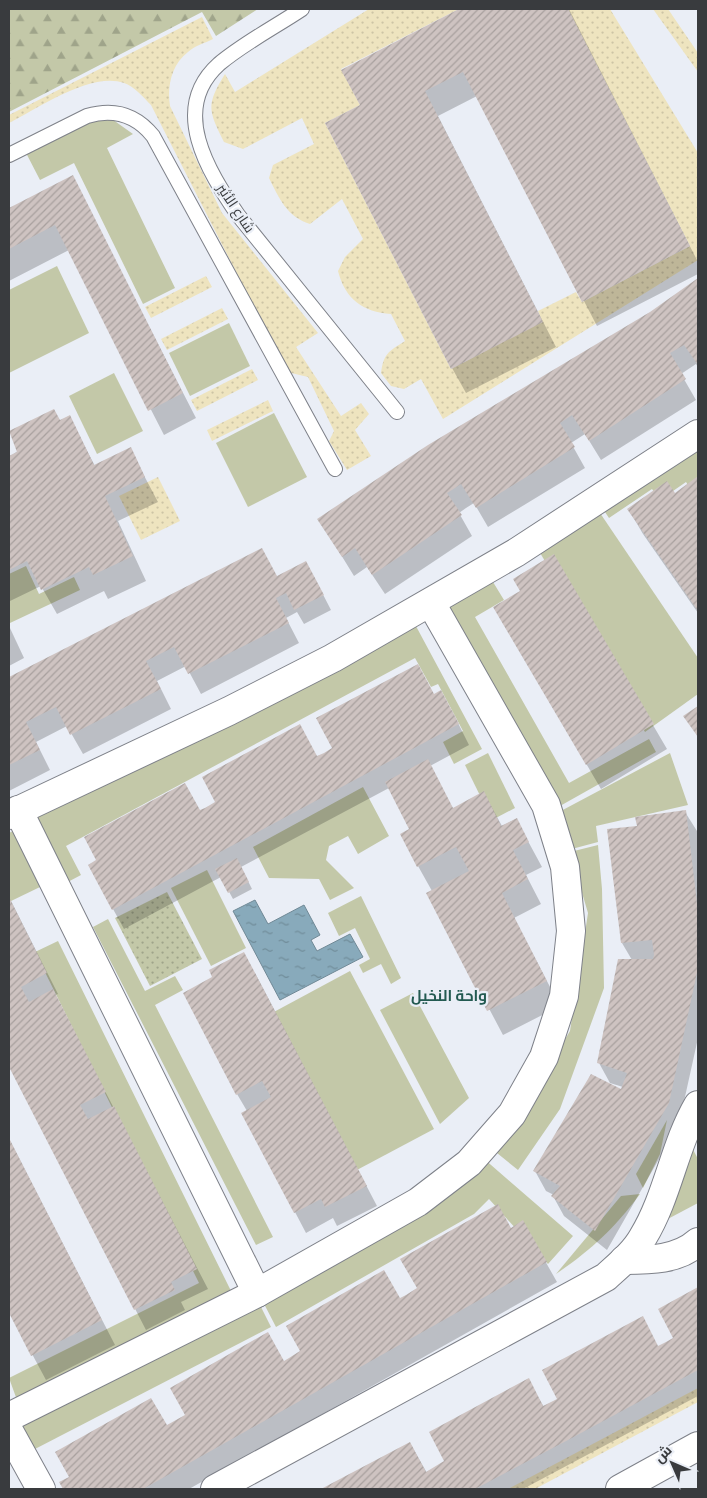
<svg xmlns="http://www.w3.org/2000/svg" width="707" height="1498" font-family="'Public Sans',Cairo,sans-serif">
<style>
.grass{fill:#c3c8a8}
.forest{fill:url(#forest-firs)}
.sand{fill:url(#sand-dots)}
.park{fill:url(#park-dots)}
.water{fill:url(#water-ripples);stroke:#708996}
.shadow{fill:#0003}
.building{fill:url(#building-hatch)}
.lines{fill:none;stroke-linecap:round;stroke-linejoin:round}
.service-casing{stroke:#7e8189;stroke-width:16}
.minor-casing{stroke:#7e8189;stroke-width:30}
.service{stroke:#fff;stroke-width:14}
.minor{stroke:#fff;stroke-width:28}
.labels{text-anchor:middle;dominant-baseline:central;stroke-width:4.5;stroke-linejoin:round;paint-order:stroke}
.street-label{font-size:14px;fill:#393b3e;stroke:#eaeef6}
.neighbourhood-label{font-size:15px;font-weight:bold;fill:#235a51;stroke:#eaeef6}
</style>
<defs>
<pattern id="forest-firs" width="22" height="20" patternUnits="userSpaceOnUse" patternTransform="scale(1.25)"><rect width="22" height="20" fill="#c3c8a8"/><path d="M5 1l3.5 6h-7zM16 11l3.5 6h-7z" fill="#9fa48a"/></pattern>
<pattern id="sand-dots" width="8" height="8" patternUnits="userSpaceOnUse" patternTransform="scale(1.25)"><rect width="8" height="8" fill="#eee4bf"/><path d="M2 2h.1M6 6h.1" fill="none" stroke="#cdc4a5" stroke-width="1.8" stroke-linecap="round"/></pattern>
<pattern id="park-dots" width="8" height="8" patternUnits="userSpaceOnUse" patternTransform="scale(1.25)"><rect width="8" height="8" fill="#c3c8a8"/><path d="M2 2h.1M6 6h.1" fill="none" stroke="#9fa48a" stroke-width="1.8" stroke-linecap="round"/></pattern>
<pattern id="water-ripples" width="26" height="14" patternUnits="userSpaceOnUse" patternTransform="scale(1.25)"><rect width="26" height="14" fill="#8ab"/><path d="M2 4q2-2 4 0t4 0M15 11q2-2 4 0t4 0" fill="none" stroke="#708c99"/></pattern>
<pattern id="building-hatch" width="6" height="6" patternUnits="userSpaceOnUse" patternTransform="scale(1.25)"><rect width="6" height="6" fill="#cec3c1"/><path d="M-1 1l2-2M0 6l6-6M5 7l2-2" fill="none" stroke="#a8a09e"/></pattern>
</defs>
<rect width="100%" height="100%" fill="#eaeef6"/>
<g class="grass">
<polygon points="109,117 133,134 107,148 175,288 143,304 74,163 40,180 25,151 91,118"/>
<polygon points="57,266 89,333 9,373 9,290"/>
<polygon points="229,323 250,366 190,396 169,353"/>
<polygon points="114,373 143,431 97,454 69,396"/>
<polygon points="274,413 307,477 248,507 216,443"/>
<polygon points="698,438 698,500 686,482 660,500 652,489 609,518 601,506"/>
<polygon points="598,510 698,658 698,694 645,732 539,551"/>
<polygon points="26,566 39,594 74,577 80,590 10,623 9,574"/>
<polygon points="493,582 504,600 475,617 569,783 649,739 656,752 560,806 449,607"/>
<polygon points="410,615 482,749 454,764 443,742 463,731 438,684 431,687 415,658 66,846 81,875 64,884 29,820"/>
<polygon points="488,753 515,808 492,820 465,765"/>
<polygon points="670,753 688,805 596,826 598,842 568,850 559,812"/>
<polygon points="363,787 389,836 358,854 348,836 329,846 326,860 354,888 330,900 319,879 269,878 253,847"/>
<polygon points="13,831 40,887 9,902 9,833"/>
<polygon points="598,845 602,889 604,988 560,1109 518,1170 497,1153 570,1031 588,913 570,852"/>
<polygon points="207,870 246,948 211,966 171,888"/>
<polygon points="361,896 401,978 391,984 381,964 363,973 359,965 370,959 355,928 339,936 328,913"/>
<polygon points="108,919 145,991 175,976 183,990 155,1005 273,1237 256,1245 93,927"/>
<polygon points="58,941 232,1293 17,1400 9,1378 199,1283 35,952"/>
<polygon points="350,971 434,1129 355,1171 272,1013"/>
<polygon points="413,993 469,1098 440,1124 380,1010"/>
<polygon points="667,1120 660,1154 643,1188 636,1174"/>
<polygon points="689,1142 698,1159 698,1203 647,1230"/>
<polygon points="483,1158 573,1236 548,1264 489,1199 474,1214 276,1327 261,1298"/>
<path d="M640,1194C613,1230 592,1249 556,1274L621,1196Z"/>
<polygon points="258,1301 271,1327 35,1449 21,1424"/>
</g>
<polygon class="forest" points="9,9 258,9 216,36 202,12 9,112"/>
<g class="sand">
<path d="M369,9H459L341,69L360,105L325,123L451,369L542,321L538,311L576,292L582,302L690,246L568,9H610L698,153V260L443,419L421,379L404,389L391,386L381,373C384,353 388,352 405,341L391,314C363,312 345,299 338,271L345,257L363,239L342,199L310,224C287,217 279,198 269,178L273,165L314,144L302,118L243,149L224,142C208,110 206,105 225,74L235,92Z"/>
<polygon points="653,9 668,9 698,53 698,72"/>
<path d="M202,17L213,39C205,43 194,46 188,52C171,65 167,87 170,106L222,213L318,333L296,347L341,416L361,403L369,414L355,430L371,456L347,470L329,441L334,431L308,377L287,372L151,105C144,98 134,86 124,83C92,71 38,108 9,123V115Z"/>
<polygon points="206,276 212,287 151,318 145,307"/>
<polygon points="222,308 228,319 167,350 161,339"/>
<polygon points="252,369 258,380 197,411 191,400"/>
<polygon points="268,400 273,411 212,441 207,430"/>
<polygon points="158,477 180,521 141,540 119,496"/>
<polygon points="698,1388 698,1402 535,1489 508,1489"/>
</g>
<polygon class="park" points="167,892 202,959 150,986 115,918"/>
<polygon class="water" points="255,900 268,924 304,905 320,935 311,940 317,951 350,934 363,957 280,1000 233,911"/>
<g class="shadow">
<polygon points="461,9 569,9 698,262 698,274 597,326 477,96 438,116 556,347 466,393 452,368 361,106 343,70"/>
<polygon points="72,177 196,418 164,435 69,250 9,281 9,209"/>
<polygon points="698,279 698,367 696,364 681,374 696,400 601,460 585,434 571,443 585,468 488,527 474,503 466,508 459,513 472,536 385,594 367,567 354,576 319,519 651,313"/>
<polygon points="69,416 95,466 130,449 158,502 118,521 146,581 108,599 104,591 57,614 41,586 10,601 9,599 9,457"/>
<polygon points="698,478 698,613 643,534 629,510 675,495"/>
<polygon points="262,550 277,578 314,577 331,610 304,624 297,612 286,618 299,643 201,694 186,666 157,681 171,709 83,754 67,726 36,742 50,770 9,791 9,678"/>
<polygon points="554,556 667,749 601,789 495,608 522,591"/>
<polygon points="9,626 24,658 9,666"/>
<polygon points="434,695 452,711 469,745 430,766 453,809 484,793 502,826 516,819 542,867 526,875 541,904 514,918 560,1006 503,1035 428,893 432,891 418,866 411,829 389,788 241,867 252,889 233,899 221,877 124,929 113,909 200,811 318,762"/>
<polygon points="685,812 697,831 698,842 698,1038 679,1124 607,1250 564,1216 553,1196 554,1195 546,1191 535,1171 622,1091 623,1087 610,1083 599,1063 632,960 622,943 609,830 638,827"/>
<polygon points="9,897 58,994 55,995 208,1289 181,1302 185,1310 146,1330 9,1064"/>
<polygon points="255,973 377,1206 337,1226 333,1218 306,1233 243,1113 247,1111 237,1094"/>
<polygon points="9,1139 115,1345 46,1380 9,1311"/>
<polygon points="523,1222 557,1282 189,1489 64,1489 61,1483 400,1300"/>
<polygon points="698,1288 698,1396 523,1489 324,1489 410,1443 427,1473 446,1462 528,1380 544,1407 675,1338 660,1309"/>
</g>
<g class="building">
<polygon points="459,9 568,9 690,246 582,302 463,72 425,91 543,322 451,369 325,123 360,105 341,70"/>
<polygon points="73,175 183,393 148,411 55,225 9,249 9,208"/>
<polygon points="698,278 698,365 684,345 670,353 686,379 589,441 572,415 560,423 575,447 476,508 461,484 455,488 447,493 462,515 372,575 355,548 342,557 317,519 428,445 650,312"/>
<polygon points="54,409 60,420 70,415 94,465 131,447 145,477 105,496 133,556 93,575 89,567 41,590 27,561 9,570 9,456 17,452 9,431"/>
<polygon points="698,476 698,611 627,509 667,481 675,493"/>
<polygon points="262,548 277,576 306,561 324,595 294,610 286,593 276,598 289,623 188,674 174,647 146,661 161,689 70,735 56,707 26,722 40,750 9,765 9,677"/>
<polygon points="554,554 654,724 586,765 493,607 520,591 513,579"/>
<polygon points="418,664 434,694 441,690 459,724 112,910 88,865 96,860 84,837 185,783 200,810 205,808 215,802 202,777 300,724 317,756 324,753 332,748 316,718"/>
<polygon points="698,706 698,737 683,716"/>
<polygon points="428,759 453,808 484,791 501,826 517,818 529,842 513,850 528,879 502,893 547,981 487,1011 426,893 469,871 456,847 417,867 400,834 409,829 385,782"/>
<polygon points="686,810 698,912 698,968 669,1103 595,1231 551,1196 560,1186 533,1171 591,1074 621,1089 627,1073 597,1063 618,959 653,959 654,955 652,940 621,943 607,829 637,826 635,817"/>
<polygon points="237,858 249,882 228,893 215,869"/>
<polygon points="9,897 47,973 21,987 29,1002 53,989 106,1092 80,1105 88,1119 114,1106 197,1269 171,1282 175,1290 134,1310 9,1067"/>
<polygon points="244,952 367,1186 325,1207 321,1199 294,1213 241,1113 271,1097 262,1081 236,1095 183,993 212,977 209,970"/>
<polygon points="9,1138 102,1320 31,1356 9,1313"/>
<polygon points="498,1204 511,1228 523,1220 547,1262 143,1489 63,1489 59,1482 69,1477 55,1452 151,1398 167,1425 185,1415 170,1388 268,1332 284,1361 289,1358 300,1351 286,1326 384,1270 400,1298 406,1295 417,1288 400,1259"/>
<polygon points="698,1287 698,1370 568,1440 475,1489 321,1489 410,1442 426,1472 444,1461 429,1432 529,1378 543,1406 557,1399 542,1370 643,1316 658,1346 666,1342 673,1338 658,1309"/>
</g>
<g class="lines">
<defs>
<g id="service">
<path d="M302,9C275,27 244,43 219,64C169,109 208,171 238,215L397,412"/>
<path d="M9,155L87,116C114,108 136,115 153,136L335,469"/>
</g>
<g id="minor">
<polyline points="18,810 257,1293"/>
<polyline points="9,815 229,711 333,658 517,552 698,434"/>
<path d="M624,1260C650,1260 678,1260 698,1242"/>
<polyline points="9,1417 257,1293 418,1202 469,1163 512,1114 544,1057 564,996 571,931 565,867 546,805 431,603"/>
<polyline points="9,1431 41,1489"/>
<path d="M215,1489L606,1277C619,1265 634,1253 643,1237C668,1196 674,1146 698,1105"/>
<polyline points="620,1489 698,1446"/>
</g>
</defs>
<use href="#service" class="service-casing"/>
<use href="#minor" class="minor-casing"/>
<use href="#service" class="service"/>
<use href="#minor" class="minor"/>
</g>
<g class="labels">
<g class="street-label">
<text transform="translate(236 208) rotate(56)">شارع الأثير</text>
</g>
<g class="neighbourhood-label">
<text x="449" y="995">واحة النخيل</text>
</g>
</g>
<rect width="707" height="1498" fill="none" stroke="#393b3e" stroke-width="20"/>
<g transform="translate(672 1463) rotate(315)" stroke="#eaeef6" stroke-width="4" paint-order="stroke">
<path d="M0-4L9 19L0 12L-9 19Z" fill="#393b3e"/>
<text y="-8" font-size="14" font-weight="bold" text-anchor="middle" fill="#393b3e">ش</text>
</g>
</svg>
